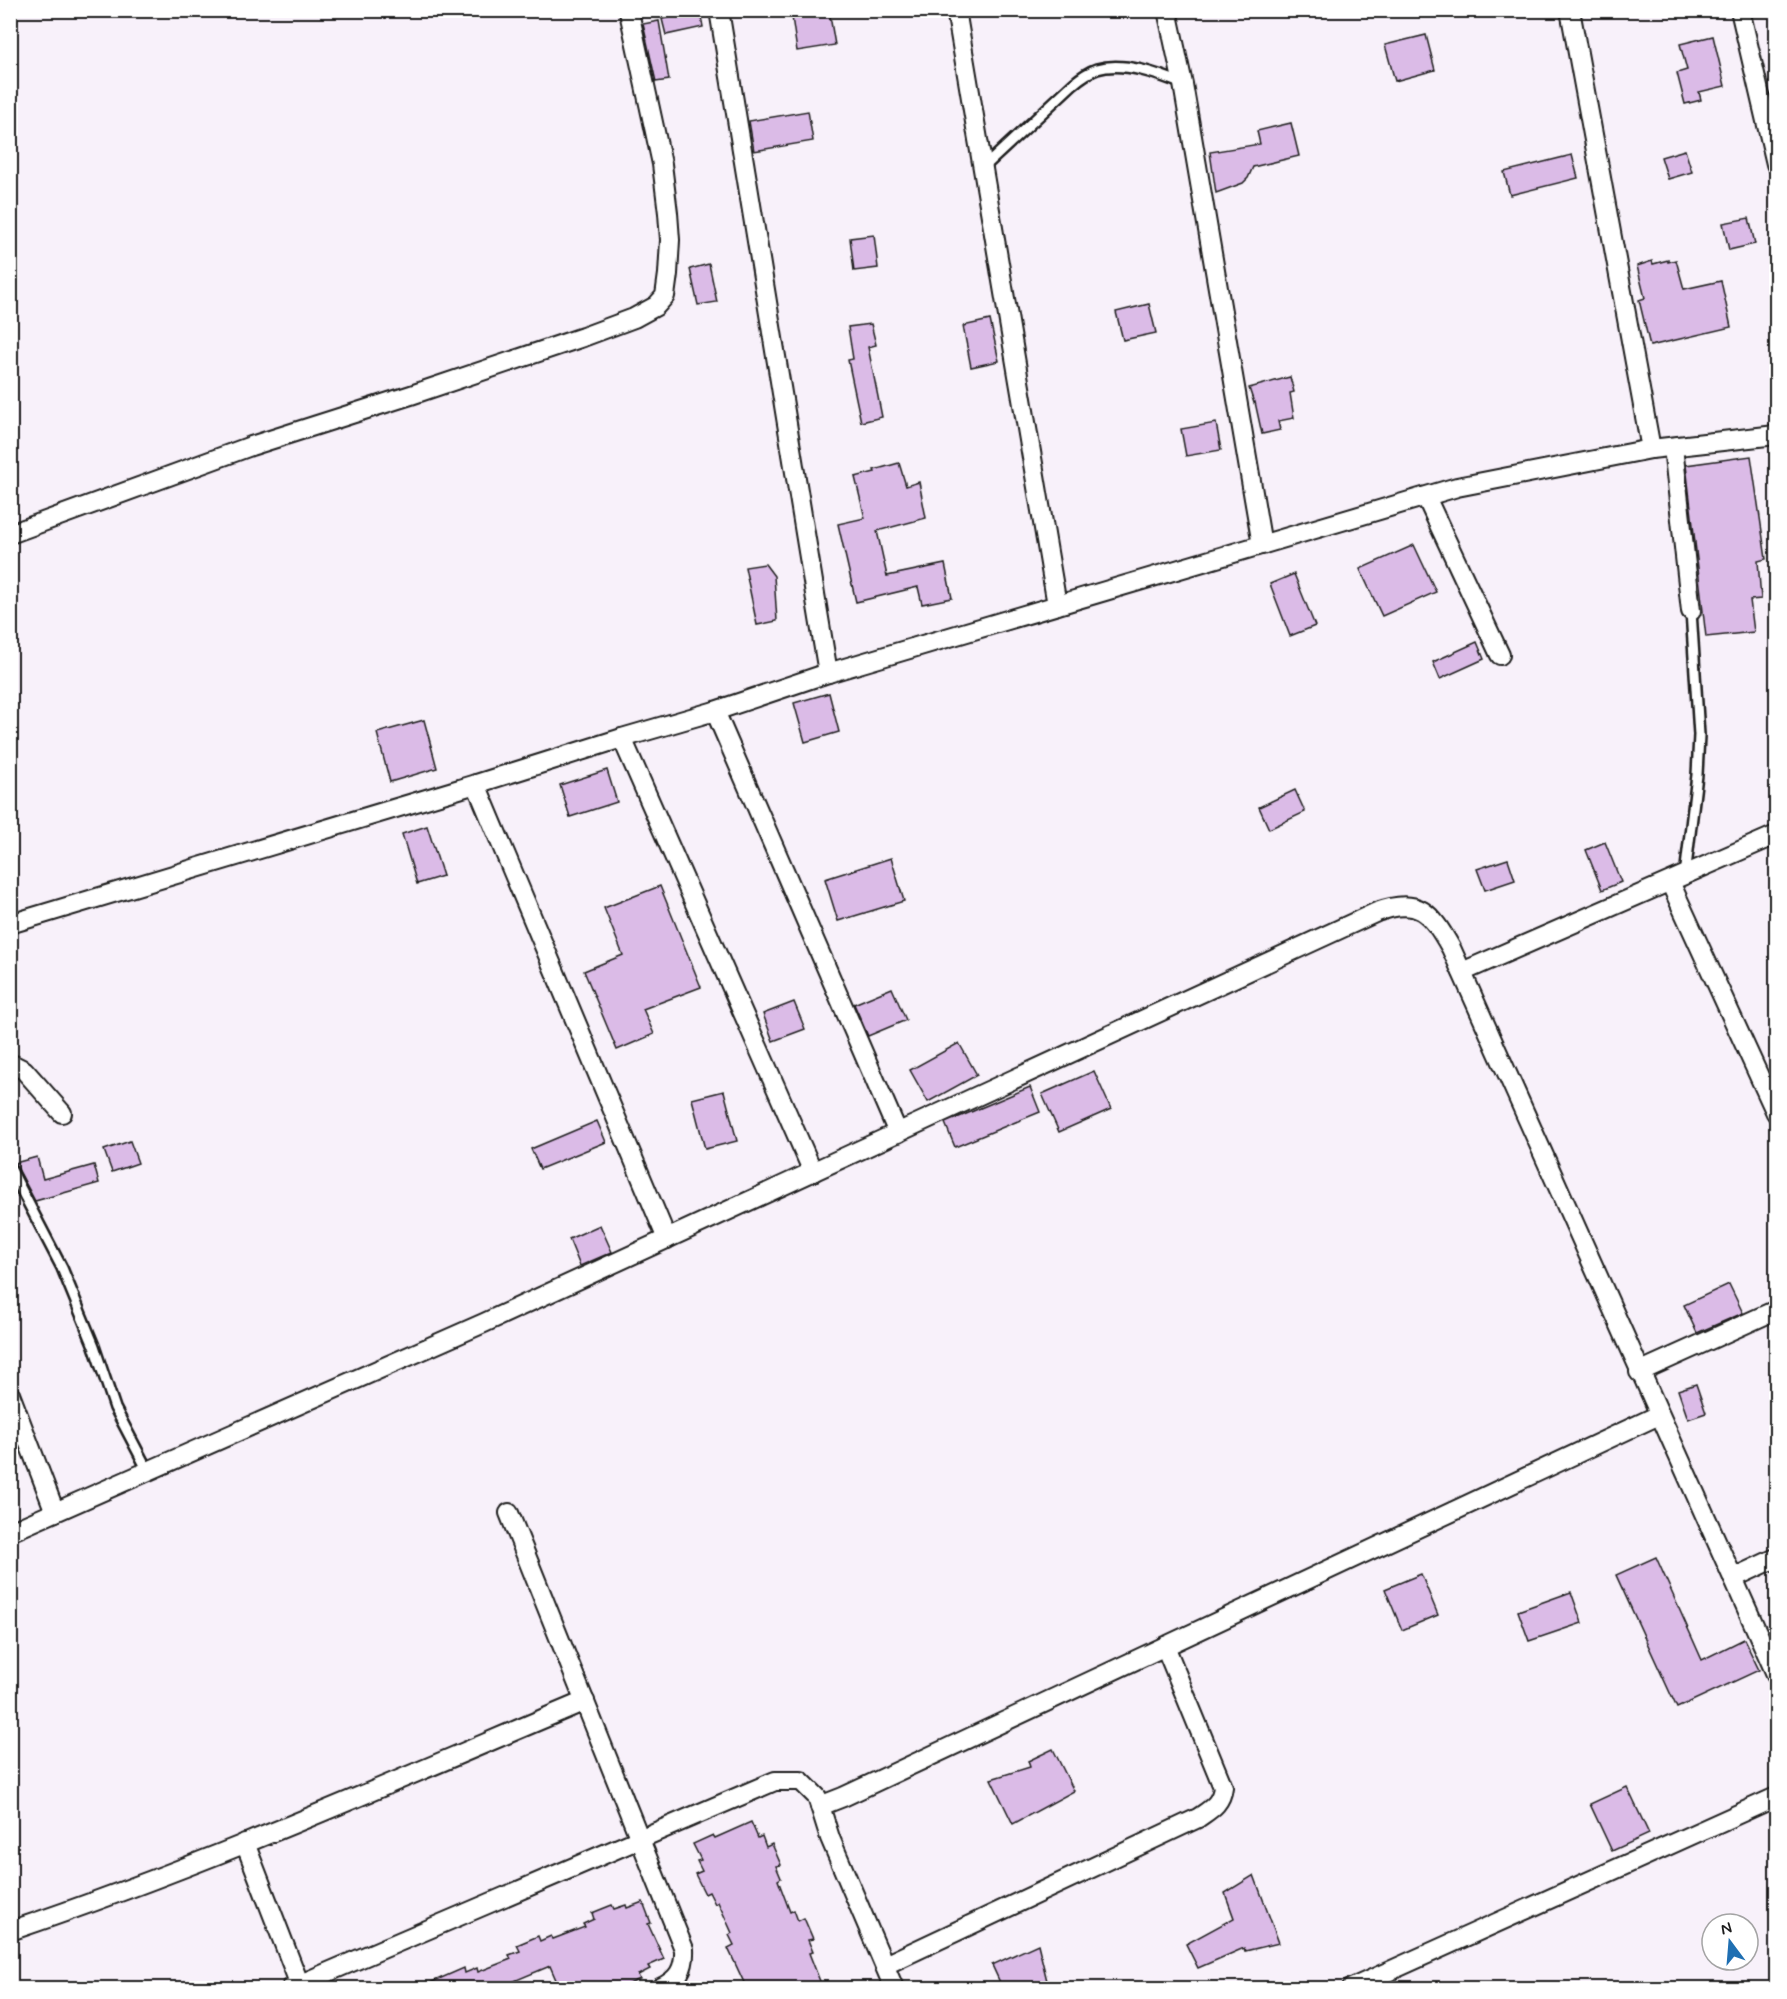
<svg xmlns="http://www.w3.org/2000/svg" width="1787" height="1999" font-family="Mynerve,sans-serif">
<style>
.building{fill:#dbbbe7;stroke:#1c1c1c;stroke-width:1.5}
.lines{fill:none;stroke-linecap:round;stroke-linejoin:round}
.lane-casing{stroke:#1c1c1c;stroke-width:14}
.street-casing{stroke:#1c1c1c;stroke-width:22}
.lane{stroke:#fff;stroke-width:9}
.street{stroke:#fff;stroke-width:18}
</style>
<rect width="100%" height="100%" fill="#f8f1fa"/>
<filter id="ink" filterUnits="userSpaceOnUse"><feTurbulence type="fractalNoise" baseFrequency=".0167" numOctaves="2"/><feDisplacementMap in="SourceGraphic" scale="12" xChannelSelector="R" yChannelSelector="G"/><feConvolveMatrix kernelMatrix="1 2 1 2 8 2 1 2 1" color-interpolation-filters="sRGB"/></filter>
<g filter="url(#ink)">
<g class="building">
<polygon points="791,10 829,10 835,45 797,51"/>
<polygon points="700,11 703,27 666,35 662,19"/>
<polygon points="659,21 669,80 656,82 643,24"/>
<polygon points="1426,35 1435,70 1395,81 1385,45"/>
<polygon points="1713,36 1725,86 1699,92 1701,100 1685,104 1677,73 1687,70 1680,44"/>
<polygon points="808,111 813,141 754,151 749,121"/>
<polygon points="1291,123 1299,156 1253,167 1248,178 1243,183 1216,193 1210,152 1260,144 1257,131"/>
<polygon points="1685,150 1692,172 1668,179 1661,157"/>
<polygon points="1572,155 1578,178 1510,195 1504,172"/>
<polygon points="1749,218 1755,244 1729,250 1723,223"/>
<polygon points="874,235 878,268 854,271 850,238"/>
<polygon points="1668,260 1668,262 1676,260 1684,289 1721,281 1731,327 1650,346 1639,300 1645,298 1637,266 1652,261 1653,264"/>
<polygon points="709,264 717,302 698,305 690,269"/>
<polygon points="1149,304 1156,333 1123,340 1116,312"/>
<polygon points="990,320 999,361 971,367 963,326"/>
<polygon points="871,324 876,345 868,347 882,417 861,422 848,360 853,359 848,327"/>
<polygon points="1290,377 1294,392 1290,393 1294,418 1278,421 1280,430 1262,434 1255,402 1254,403 1249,388"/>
<polygon points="1216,423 1221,450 1186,456 1181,429"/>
<polygon points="1751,456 1766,559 1758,561 1761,599 1750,600 1754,632 1706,637 1686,465"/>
<polygon points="899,463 906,486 919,482 926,518 877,531 887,576 945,564 952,598 922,604 918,587 856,602 838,524 865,518 855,477 875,472 874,470"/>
<polygon points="1414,545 1436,592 1382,616 1360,569"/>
<polygon points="765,564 774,576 777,621 757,625 745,567"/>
<polygon points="1294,574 1315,626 1290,636 1270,584"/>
<polygon points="1477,642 1484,659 1440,679 1433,662"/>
<polygon points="829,693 839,732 805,742 794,703"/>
<polygon points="424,720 437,768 390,782 377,733"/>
<polygon points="607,770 617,802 570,817 560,785"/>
<polygon points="1295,790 1305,812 1269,829 1259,807"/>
<polygon points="427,826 443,876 417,884 402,834"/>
<polygon points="1605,842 1621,882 1602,890 1586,850"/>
<polygon points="891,858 904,901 838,921 825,879"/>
<polygon points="1508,859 1515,880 1485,890 1477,869"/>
<polygon points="660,886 701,987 643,1009 654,1034 617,1050 584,971 623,955 604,908"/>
<polygon points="892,988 906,1020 868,1036 854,1004"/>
<polygon points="794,1002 805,1029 773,1041 763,1014"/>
<polygon points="959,1043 977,1075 928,1102 910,1070"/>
<polygon points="1094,1071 1111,1109 1059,1132 1042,1094"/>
<polygon points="1030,1087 1040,1112 955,1147 945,1123"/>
<polygon points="724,1091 737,1141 705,1149 692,1099"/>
<polygon points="597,1121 606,1142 540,1169 531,1149"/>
<polygon points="130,1141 138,1163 112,1172 104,1150"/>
<polygon points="37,1157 43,1179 94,1165 99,1183 35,1201 15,1163"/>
<polygon points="600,1225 612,1252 580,1266 569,1239"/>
<polygon points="1729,1284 1743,1313 1697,1333 1684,1305"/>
<polygon points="1696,1384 1706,1413 1688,1419 1678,1390"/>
<polygon points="1656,1557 1702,1660 1744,1639 1759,1670 1677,1708 1616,1575"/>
<polygon points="1421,1574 1438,1615 1402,1630 1385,1589"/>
<polygon points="1571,1592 1582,1623 1529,1641 1518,1611"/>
<polygon points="1053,1749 1074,1791 1013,1824 991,1779 1030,1767 1028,1761"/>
<polygon points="1627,1787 1649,1834 1612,1851 1590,1804"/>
<polygon points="751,1822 758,1838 762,1836 766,1847 772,1844 781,1865 776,1866 781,1878 778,1880 790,1912 794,1910 798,1921 804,1918 813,1939 808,1940 813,1952 809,1953 823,1989 747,1989 728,1948 734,1945 729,1935 732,1933 718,1902 715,1904 709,1892 705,1894 695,1874 702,1871 697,1861 701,1860 693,1844 713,1835 715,1838"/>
<polygon points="1254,1875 1279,1943 1245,1951 1244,1948 1198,1968 1186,1944 1234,1918 1225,1893"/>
<polygon points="643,1902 651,1923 648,1924 664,1959 648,1966 650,1969 638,1975 640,1979 619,1989 560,1989 550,1966 495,1989 416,1989 464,1968 465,1973 477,1968 478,1972 511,1959 509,1955 520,1951 517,1945 538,1936 540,1941 551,1936 553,1939 585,1927 583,1924 594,1919 592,1913 612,1905 614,1909 626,1905 627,1908"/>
<polygon points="1038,1944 1049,1989 1003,1989 992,1965"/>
</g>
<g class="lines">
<defs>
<g id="lane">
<path d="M983,168L1073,84C1080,78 1088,72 1097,69C1124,61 1158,74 1183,84"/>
<polyline points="1685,876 1697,775 1699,735 1691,611"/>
<polyline points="10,1168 62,1268 94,1346 115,1408 148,1471"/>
</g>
<g id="street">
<polyline points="719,10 828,673"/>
<polyline points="956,10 1057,605"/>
<polyline points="1167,10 1183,84 1262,545"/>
<polyline points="1570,10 1651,449"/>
<polyline points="1740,10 1776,164"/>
<polyline points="1673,447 1691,611"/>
<polyline points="1426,497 1500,655"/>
<polyline points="10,534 251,446 411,395 583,337 634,318 656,306 665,296 668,274 670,240 668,213 662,164 629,12"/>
<polyline points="715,711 898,1133"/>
<polyline points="622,738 813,1172"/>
<polyline points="476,784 667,1239"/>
<polyline points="1670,882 1776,1113"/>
<polyline points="10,924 476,784 622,738 715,711 828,673 1457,487 1651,449 1776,435"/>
<polyline points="1462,972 1776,835"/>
<polyline points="10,1063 24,1070 62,1113"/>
<polyline points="1639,1372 1776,1310"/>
<polyline points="10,1394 55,1512"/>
<path d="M509,1513L684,1949C685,1969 678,1980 660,1988"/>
<path d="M10,1532L484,1323L1377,912C1419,896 1431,913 1451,948L1776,1674"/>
<polyline points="1733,1578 1776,1558"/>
<polyline points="245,1843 301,1988"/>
<path d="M10,1931C206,1865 395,1781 585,1701"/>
<path d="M885,1965L1198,1818C1211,1809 1221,1804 1223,1787L1165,1646"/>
<polyline points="291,1988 775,1781 801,1781 817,1797 820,1806"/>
<polyline points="894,1988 830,1838 820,1806 843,1797 1659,1415"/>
<polyline points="1352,1988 1776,1797"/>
</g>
</defs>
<use href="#lane" class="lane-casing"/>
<use href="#street" class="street-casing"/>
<use href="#lane" class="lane"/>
<use href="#street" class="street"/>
</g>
</g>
<rect width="1787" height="1999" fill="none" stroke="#fff" stroke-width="36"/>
<rect x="18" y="18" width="1751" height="1963" fill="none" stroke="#1c1c1c" stroke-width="2" filter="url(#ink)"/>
<g transform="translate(1730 1942) rotate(344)"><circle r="28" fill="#ffffff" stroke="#a4a4a4" stroke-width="1.5"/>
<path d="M0-4.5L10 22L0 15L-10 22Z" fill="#1f6fb2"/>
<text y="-9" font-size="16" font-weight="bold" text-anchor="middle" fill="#1c1c1c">N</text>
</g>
</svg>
